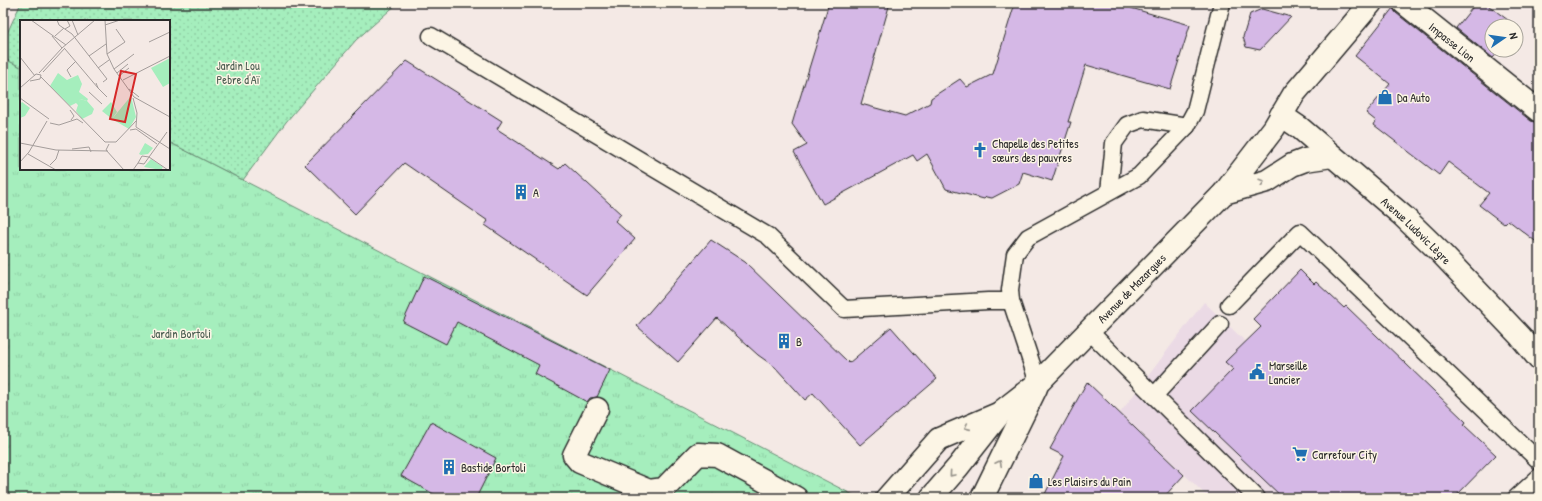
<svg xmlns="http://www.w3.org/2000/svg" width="1542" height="501" font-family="'Patrick Hand',sans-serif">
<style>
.built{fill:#ebdae5}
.grass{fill:url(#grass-tufts);stroke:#688c74}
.garden{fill:url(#garden-dots);stroke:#688c74}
.building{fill:#d5b8e6;stroke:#2b2b2b}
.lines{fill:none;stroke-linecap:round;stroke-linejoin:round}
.service-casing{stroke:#2b2b2b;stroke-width:19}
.pedestrian-casing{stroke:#2b2b2b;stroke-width:25}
.minor-casing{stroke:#2b2b2b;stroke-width:25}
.tertiary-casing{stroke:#2b2b2b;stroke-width:25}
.service{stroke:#fcf5e5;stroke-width:16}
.pedestrian{stroke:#fcf5e5;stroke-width:22}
.minor{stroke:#fcf5e5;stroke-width:22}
.tertiary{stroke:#fcf5e5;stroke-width:22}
.oneway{stroke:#949088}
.labels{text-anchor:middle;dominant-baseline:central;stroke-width:3;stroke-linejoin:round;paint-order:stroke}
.street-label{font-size:12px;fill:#2b2b2b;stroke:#fcf5e5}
.park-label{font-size:12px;fill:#4a5c50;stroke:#fcf5e5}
.poi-label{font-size:12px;fill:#2b2b2b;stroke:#fcf5e5;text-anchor:start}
.inset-road{fill:none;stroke:#a49d9b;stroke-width:1}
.view{fill:#d62828;fill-opacity:0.15;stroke:#d62828;stroke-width:2}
.inset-edge{fill:none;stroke:#2b2b2b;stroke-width:2}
</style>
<defs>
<pattern id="grass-tufts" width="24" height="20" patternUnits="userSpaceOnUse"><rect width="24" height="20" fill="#a5eebd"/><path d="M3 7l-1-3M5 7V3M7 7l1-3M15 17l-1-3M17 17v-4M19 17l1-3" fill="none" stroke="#8ecca3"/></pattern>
<pattern id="garden-dots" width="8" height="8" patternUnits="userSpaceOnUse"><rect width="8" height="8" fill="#a5eebd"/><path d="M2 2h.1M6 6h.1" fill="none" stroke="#8ecca3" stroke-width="1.8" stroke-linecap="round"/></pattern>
</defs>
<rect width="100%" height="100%" fill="#f4e9e5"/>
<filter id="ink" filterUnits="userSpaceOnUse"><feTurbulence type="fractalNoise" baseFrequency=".025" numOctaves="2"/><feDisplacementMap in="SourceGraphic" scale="8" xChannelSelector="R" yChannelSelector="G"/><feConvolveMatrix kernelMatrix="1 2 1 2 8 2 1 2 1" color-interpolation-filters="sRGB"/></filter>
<g filter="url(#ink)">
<polygon class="built" points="1204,302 1409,498 1209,498 1120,413"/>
<polygon class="grass" points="3,58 21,67 21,169 169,169 169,142 857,497 3,498"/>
<polygon class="garden" points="21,3 398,3 356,40 286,122 243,180 169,142 169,21 21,21 21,67 3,58 3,42"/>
<g class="building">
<polygon points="829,3 890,3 861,104 905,116 930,103 931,98 960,79 967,87 993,74 1015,3 1133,3 1131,8 1190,25 1170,89 1086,65 1068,122 1071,122 1052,181 1023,172 1019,184 992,198 986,197 984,199 946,189 927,154 917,161 913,155 823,204 794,152 807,145 792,124"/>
<polygon points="1476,3 1485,3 1516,26 1492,26 1492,50 1500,50 1493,58 1456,28"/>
<polygon points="1393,8 1396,13 1531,121 1539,123 1539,244 1508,220 1504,224 1479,205 1489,193 1448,162 1439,175 1374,125 1376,121 1366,113 1390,84 1355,56"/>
<polygon points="1262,9 1291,17 1260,50 1246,47 1243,37 1250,14"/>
<polygon points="407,61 502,121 497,129 559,169 565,163 621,214 615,221 635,239 587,295 485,225 488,221 404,163 355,214 305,165"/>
<polygon points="711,240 745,262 849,363 891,327 937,379 860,445 813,393 805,400 775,367 758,355 717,318 678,362 637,326"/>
<polygon points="1300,270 1314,284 1316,282 1344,308 1346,306 1466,422 1464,425 1496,455 1454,498 1283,498 1192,411 1233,369 1225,362 1261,327 1253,319"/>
<polygon points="424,276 610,370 597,397 590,398 587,402 552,383 535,374 539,365 457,322 446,344 403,322"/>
<polygon points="1087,382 1184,475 1163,498 1043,498 1064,456 1050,449"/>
<polygon points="431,422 496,458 476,498 441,498 401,476"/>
</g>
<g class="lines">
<defs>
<g id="service">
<polyline points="431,36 768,236 844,309 988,301 1011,301"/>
<polyline points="1109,192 1114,143 1127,125 1143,119 1187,126"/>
<polyline points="1229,305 1300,232 1539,461"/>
<polyline points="1089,331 1257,498"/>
<polyline points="1038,383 1011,301 1010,290 1015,254 1028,237 1139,176 1187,126 1195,111 1222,3"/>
<polyline points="1154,396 1220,324"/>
<polyline points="1516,498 1539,477"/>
</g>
<polyline id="pedestrian" points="597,409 574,455 580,462 649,491 664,489 698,454 717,455 796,498"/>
<g id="minor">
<path id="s1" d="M1404,3L1539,111"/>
</g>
<g id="tertiary">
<path id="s2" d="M1281,115L1300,128L1403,216L1440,252L1520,336L1539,359"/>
<polyline points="1224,193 1267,181 1292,165 1305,160 1332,156"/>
<polyline points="887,498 939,439 1000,413"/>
<path id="s3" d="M931,498L958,467L1002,411L1038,383L1224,193L1274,128L1294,94L1371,3"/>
<polyline points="982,498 1036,388"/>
</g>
</defs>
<use href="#service" class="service-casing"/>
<use href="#pedestrian" class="pedestrian-casing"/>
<use href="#minor" class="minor-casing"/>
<use href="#tertiary" class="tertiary-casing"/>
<use href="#service" class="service"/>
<use href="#pedestrian" class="pedestrian"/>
<use href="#minor" class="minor"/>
<use href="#tertiary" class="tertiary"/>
</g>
<defs><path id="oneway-chevron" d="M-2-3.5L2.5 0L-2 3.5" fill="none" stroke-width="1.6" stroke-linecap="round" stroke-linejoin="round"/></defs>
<g class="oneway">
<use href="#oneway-chevron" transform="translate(1262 182) rotate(-17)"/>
<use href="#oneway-chevron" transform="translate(967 427) rotate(156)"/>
<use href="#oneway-chevron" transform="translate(999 463) rotate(-64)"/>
<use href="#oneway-chevron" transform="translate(952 474) rotate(131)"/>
</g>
</g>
<defs>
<symbol id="shop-bare" viewBox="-9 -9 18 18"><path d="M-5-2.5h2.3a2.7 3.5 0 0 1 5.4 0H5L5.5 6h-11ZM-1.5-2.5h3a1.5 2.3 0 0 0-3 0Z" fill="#1f6fb2" stroke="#fcf5e5" stroke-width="2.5" paint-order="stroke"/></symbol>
<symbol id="church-bare" viewBox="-9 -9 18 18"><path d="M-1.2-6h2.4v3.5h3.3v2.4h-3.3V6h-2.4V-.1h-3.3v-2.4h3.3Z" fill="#1f6fb2" stroke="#fcf5e5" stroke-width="2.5" paint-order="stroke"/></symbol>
<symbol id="building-bare" viewBox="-9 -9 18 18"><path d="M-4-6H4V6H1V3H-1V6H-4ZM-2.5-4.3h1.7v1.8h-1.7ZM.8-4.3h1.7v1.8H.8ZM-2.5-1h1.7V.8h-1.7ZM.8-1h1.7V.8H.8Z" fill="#1f6fb2" stroke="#fcf5e5" stroke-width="2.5" paint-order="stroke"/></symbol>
<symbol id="civic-bare" viewBox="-9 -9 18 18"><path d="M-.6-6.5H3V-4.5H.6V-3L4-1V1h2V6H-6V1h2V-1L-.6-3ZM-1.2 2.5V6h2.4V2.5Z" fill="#1f6fb2" stroke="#fcf5e5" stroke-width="2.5" paint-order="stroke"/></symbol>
<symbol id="supermarket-bare" viewBox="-9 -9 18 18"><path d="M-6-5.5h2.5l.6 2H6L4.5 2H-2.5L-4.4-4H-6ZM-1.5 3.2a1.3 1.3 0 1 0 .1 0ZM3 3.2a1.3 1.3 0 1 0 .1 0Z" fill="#1f6fb2" stroke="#fcf5e5" stroke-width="2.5" paint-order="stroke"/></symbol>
</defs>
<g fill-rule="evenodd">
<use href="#shop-bare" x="1374" y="86" width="22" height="22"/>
<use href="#church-bare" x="969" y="139" width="22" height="22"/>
<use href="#building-bare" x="510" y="181" width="22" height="22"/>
<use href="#building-bare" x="773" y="330" width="22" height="22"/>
<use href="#civic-bare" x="1246" y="361" width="22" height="22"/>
<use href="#supermarket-bare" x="1289" y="443" width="22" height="22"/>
<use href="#building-bare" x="438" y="456" width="22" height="22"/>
<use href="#shop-bare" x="1025" y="470" width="22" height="22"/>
</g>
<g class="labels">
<g class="street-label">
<text stroke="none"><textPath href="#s1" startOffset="62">Impasse Lion</textPath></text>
<text stroke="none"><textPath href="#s2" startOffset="178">Avenue Ludovic Lègre</textPath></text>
<text stroke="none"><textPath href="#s3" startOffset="291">Avenue de Mazargues</textPath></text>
</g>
<g class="park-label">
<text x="238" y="65">Jardin Lou<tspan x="238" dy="14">Pebre d'Aï</tspan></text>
<text x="181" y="333">Jardin Bortoli</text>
</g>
<g class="poi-label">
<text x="1397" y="97">Da Auto</text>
<text x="992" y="143">Chapelle des Petites<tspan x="992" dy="14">sœurs des pauvres</tspan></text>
<text x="533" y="192">A</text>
<text x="796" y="341">B</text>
<text x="1269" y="365">Marseille<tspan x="1269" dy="14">Lancier</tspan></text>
<text x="1312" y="454">Carrefour City</text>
<text x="461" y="467">Bastide Bortoli</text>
<text x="1048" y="481">Les Plaisirs du Pain</text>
</g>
</g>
<g transform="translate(20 20)">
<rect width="150" height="150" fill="#f4e9e5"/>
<path d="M38,53L47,60L58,55L62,64L59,72L68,79L67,81L60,79L59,86L56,83L50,86L30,66ZM111,76L116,97L109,109L92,99ZM2,82L10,88L5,96L0,98V84Z" fill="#a5eebd"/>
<path d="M91,82L97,92L92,99L82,91ZM125,123L133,128L128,134L121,135L119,134Z" fill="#a5eebd"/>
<path d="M150,38V63L143,67L131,48ZM60,79L67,81L74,89L72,94L62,99L56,91ZM131,139L143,147L141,150L124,147Z" fill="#a5eebd"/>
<path class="inset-road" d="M11,0L46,25M37,0L39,5L52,14L87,59L83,62M52,0L58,15M85,0L87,34L94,49L114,77L150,97M85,5L100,0M45,9L50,6L47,0M32,16L42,28M35,16L44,8M129,22L150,12M45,29L78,68L76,63M87,34L105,22L96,9M69,36L86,24M0,37L15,56M78,48L89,40M94,49L114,34M23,52L45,28M19,53L42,28L75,0M97,53L108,44M99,56L109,48M21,57L85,122H96L116,101M51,57L47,50L56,41M103,60L150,36M0,68L16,54L21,55L20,59L10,61M78,68L87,77M109,69L119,77M69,72L82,84M0,78L29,99M113,78L117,93L116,107L150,129M50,90L54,96L51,100M30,103L39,105L57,99L63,103M110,110L116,109L137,124M0,123L36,130L88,131M89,124L86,130L104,150M52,129L69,127L71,132M8,134L36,150M129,137L148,150M0,142L9,132L27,101M118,143L122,136L129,137M30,145L36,139L39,130M113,150L118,143L124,144L147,112"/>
<path class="view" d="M101,51L116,54L105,102L90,99Z"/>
<rect width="150" height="150" class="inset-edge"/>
</g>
<rect width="1542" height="501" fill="none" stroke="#fcf5e5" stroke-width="16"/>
<rect x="8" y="8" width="1526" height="485" fill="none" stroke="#2b2b2b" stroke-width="1.5" filter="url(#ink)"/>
<g transform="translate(1504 38) rotate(77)"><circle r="19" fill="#fcf5e5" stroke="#a8a49b"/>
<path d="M0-3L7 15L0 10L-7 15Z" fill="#1f6fb2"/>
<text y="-6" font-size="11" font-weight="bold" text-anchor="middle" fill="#2b2b2b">N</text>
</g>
</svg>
